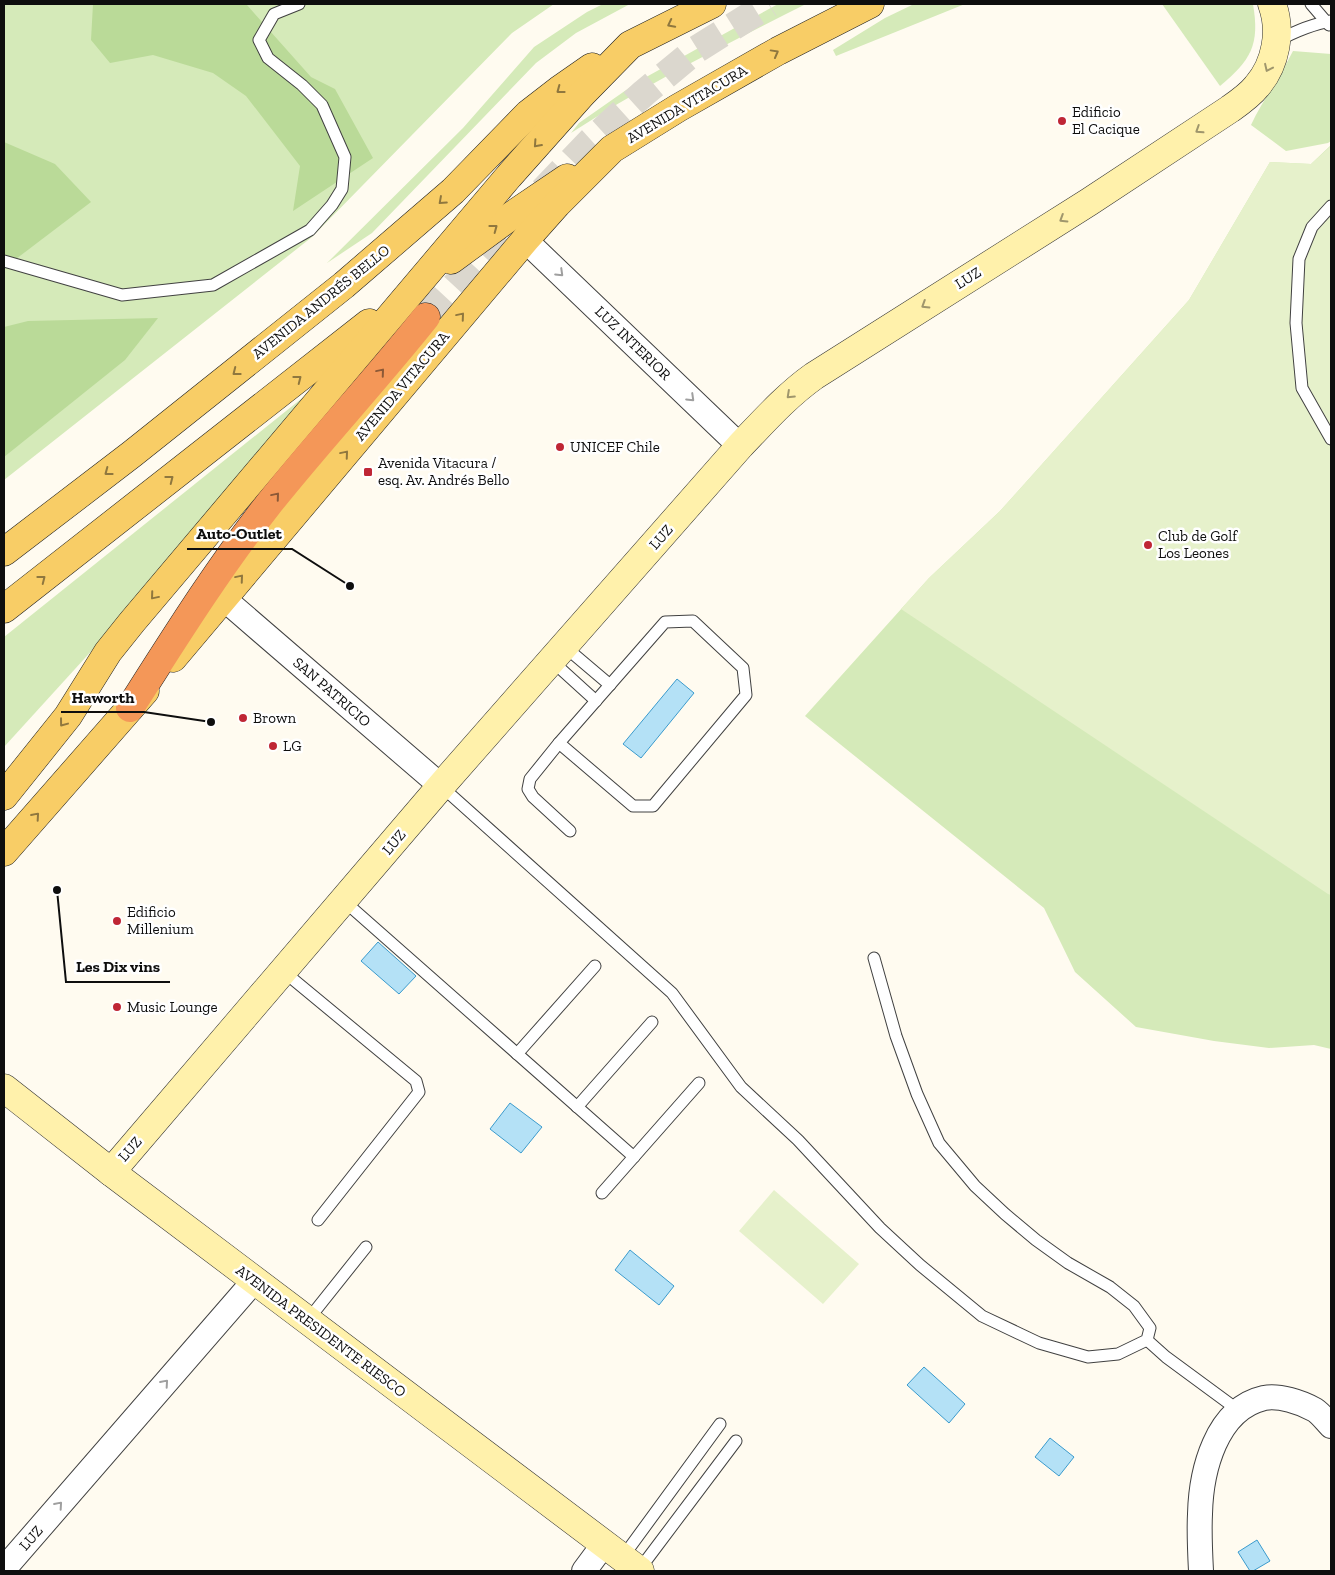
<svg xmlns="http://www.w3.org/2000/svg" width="1335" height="1575" font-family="'Zilla Slab',serif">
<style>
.green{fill:#d5eab9}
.forest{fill:#bada98}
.pitch{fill:#e6f1cb}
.water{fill:#b4e1f6;stroke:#3b9bcd}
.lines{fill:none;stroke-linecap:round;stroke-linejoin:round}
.highway-tunnel{stroke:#dbd7ce;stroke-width:28;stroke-dasharray:28 14;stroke-linecap:butt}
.lane-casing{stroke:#414141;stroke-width:13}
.street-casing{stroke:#414141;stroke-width:26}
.secondary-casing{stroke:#303030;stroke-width:29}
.primary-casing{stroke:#1f1f1f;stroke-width:29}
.highway-casing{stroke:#1f1f1f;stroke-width:29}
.lane{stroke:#fff;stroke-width:11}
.street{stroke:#fff;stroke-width:24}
.secondary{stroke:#fff1ab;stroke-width:28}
.primary{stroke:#f8cd66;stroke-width:28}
.highway{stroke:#f49758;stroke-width:28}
.oneway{stroke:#8f773e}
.oneway2{stroke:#9f966c}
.oneway3{stroke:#9f9f9f}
.oneway4{stroke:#8c5937}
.poi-dot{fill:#bf2635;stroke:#fff;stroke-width:2}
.labels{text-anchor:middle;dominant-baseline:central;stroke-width:5;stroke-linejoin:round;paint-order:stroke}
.street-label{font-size:15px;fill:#0e0e0e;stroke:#fff}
.poi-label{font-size:15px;fill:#0e0e0e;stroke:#fff;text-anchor:start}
.leader{fill:none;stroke:#0e0e0e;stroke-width:2}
.callout-dot{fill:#0e0e0e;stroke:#fff;stroke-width:2}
.callout-label{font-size:16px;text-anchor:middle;font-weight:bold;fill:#0e0e0e;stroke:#fff;stroke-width:5;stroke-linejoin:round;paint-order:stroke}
</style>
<rect width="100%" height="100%" fill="#fffbf0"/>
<g class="green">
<polygon points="4,4 554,4 512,33 312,237 4,480"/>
<polygon points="603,4 630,4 576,33 536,63 372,233 327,263 463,128 534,47 587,12"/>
<path d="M778,4H806C727,44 646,84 571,133L579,123L639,81Z"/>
<polygon points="914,4 965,4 836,56 833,50 885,18"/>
<path d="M1162,4H1253C1260,45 1251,60 1220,86Z"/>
<path d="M1293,51L1331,54V141L1328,143L1286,151L1251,125C1263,99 1280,77 1293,51Z"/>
<polygon points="1331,145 1331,1049 1314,1045 1269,1048 1214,1041 1136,1027 1075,972 1044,908 805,716 929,578 1000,511 1189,300 1270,162 1311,164"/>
<polygon points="306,395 176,558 4,747 4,637"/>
</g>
<g class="forest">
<polygon points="93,4 247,4 247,5 311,77 335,89 373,158 293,211 300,166 246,96 213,73 153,55 110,63 91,40"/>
<polygon points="4,142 55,164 91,202 12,262 4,260"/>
<polygon points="158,318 125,360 4,457 4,327 28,321"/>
</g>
<g class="pitch">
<polygon points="1331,146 1331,895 1328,894 901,609 929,578 1000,511 1189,300 1270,162 1311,164"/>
<polygon points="774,1190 859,1264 823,1304 739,1231"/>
</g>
<g class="water">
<polygon points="677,679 694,693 641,758 623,744"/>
<polygon points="378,942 416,976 399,994 361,961"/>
<polygon points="510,1103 542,1127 521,1153 490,1129"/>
<polygon points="630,1250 674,1286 659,1305 615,1270"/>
<polygon points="924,1367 965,1404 949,1423 907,1385"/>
<polygon points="1050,1438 1074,1457 1059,1476 1035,1457"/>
<polygon points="1257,1540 1270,1561 1253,1571 1250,1571 1238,1552"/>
</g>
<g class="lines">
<g class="highway-tunnel">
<polyline points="543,191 591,141 644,93 697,49 769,4"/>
<polyline points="426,317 510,226"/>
</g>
<defs>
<g id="lane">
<polyline points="1311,4 1329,25"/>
<path d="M1277,41C1294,32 1312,24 1331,21"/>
<polyline points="1331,206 1312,227 1299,259 1296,323 1302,388 1331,439"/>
<polyline points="4,261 122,295 213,285 310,230 332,205 342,189 345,157 322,105 302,85 268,58 259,40 274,14 299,4"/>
<polygon points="693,621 743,668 746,695 653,806 633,806 559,743 665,622"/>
<polyline points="564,646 610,685"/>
<polyline points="552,661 596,701"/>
<polyline points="559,743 530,779 528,789 533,797 570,831"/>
<polyline points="441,786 672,993 741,1087 798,1140 880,1228 920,1265 982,1316 1039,1343 1088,1357 1118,1354 1147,1340 1150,1328 1134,1306 1110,1287 1068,1263 1036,1240 1005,1214 975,1186 939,1143 917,1094 896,1036 874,958"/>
<polyline points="344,901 634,1157"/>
<polyline points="283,971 416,1081 419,1092 318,1220"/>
<polyline points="517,1054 595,966"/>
<polyline points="577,1107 652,1022"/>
<polyline points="602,1193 699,1083"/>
<polyline points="307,1321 366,1247"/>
<polyline points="1147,1340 1166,1357 1238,1410"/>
<polyline points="622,1558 720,1424"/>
<polyline points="639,1570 736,1441"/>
</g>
<g id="street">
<polyline points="525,240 740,446"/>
<polyline points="223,598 441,786"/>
<polyline points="4,1569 254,1281"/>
<polyline points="584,1571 604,1544"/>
<path d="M1201,1571C1200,1552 1199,1533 1200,1514C1201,1471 1216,1409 1264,1398C1279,1395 1301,1402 1315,1410C1321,1414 1326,1421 1331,1426"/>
</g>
<g id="secondary">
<polyline points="4,1088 111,1172 640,1571"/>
<path d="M111,1172L441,786L740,446C764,421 786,396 814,376L1089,202L1230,109C1240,102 1250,95 1257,86C1276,64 1282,31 1272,4"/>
</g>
<g id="primary">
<polyline points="451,260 511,216 567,178"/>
<polyline points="4,552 132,454 344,285 453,191 528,114 559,90 592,67"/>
<polyline points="4,609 369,323"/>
<polyline points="173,658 525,240 557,204 612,149 678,108 778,51 870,4"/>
<polyline points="4,796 68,716 108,652 132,622 509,176 582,94 630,45 712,4"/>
<polyline points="4,852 145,691"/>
</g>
<path id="highway" d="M130,708C174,639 217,570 268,505C319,441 375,381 426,317"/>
</defs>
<use href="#lane" class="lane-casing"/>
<use href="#street" class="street-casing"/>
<use href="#secondary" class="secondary-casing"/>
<use href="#primary" class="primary-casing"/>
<use href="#highway" class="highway-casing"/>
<use href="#lane" class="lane"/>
<use href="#street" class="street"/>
<use href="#secondary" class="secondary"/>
<use href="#primary" class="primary"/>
<use href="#highway" class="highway"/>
</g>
<defs><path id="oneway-chevron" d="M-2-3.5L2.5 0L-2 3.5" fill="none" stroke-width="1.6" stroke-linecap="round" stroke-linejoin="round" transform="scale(1.25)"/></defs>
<g class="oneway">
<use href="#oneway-chevron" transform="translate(671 24) rotate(153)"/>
<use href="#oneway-chevron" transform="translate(775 53) rotate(-29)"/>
<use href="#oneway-chevron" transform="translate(560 90) rotate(143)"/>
<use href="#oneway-chevron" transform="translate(537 144) rotate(132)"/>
<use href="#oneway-chevron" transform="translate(442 201) rotate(138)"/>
<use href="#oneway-chevron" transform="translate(494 228) rotate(-37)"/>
<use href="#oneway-chevron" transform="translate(461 316) rotate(-50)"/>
<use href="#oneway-chevron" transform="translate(236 372) rotate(142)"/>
<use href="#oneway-chevron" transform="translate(298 379) rotate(-38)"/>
<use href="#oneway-chevron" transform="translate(345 454) rotate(-50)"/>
<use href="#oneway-chevron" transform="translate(108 472) rotate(143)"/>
<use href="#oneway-chevron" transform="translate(170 479) rotate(-38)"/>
<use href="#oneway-chevron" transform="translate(240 578) rotate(-50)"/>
<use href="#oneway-chevron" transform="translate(42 579) rotate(-38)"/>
<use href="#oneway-chevron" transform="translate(154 596) rotate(130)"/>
<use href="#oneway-chevron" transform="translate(63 723) rotate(127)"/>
<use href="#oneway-chevron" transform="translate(36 816) rotate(-49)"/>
</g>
<g class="oneway2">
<use href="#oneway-chevron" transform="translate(1268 68) rotate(115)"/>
<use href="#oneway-chevron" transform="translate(1199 130) rotate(147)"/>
<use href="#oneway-chevron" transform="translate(1063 219) rotate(148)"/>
<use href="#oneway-chevron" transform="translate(925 305) rotate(148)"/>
<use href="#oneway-chevron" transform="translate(790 395) rotate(137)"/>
</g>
<g class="oneway3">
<use href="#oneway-chevron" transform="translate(560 273) rotate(44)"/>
<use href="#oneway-chevron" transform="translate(691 398) rotate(44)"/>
<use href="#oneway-chevron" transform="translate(165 1383) rotate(-49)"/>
<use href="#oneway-chevron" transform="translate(59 1505) rotate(-49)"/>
</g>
<g class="oneway4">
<use href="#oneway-chevron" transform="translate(381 372) rotate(-50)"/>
<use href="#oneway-chevron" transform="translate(276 496) rotate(-50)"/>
</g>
<g class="poi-dot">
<circle cx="1062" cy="121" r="5"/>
<circle cx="560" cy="447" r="5"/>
<rect x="363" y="467" width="10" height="10" rx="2.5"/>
<circle cx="1148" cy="545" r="5"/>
<circle cx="243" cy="718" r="5"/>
<circle cx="273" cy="746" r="5"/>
<circle cx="117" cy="921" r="5"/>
<circle cx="117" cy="1007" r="5"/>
</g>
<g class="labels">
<g class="street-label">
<text transform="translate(687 104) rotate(-31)">AVENIDA VITACURA</text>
<text transform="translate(968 278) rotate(-32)">LUZ</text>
<text transform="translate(321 302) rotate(-39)">AVENIDA ANDRÉS BELLO</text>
<text transform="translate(633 343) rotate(44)">LUZ INTERIOR</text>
<text transform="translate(402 386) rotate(-50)">AVENIDA VITACURA</text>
<text transform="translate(661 537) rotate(-49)">LUZ</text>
<text transform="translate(332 692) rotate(41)">SAN PATRICIO</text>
<text transform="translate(394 842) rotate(-50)">LUZ</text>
<text transform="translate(130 1149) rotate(-49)">LUZ</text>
<text transform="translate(321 1331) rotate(37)">AVENIDA PRESIDENTE RIESCO</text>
<text transform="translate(31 1538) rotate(-49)">LUZ</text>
</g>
<g class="poi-label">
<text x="1072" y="112">Edificio<tspan x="1072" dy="17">El Cacique</tspan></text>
<text x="570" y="447">UNICEF Chile</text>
<text x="378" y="463">Avenida Vitacura /<tspan x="378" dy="17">esq. Av. Andrés Bello</tspan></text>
<text x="1158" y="536">Club de Golf<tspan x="1158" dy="17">Los Leones</tspan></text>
<text x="253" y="718">Brown</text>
<text x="283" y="746">LG</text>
<text x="127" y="912">Edificio<tspan x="127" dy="17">Millenium</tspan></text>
<text x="127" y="1007">Music Lounge</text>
</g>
</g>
<path class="leader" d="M350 586L292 549H187M211 722L144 712H61M57 890L66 982H170"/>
<g class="callout-dot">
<circle cx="350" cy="586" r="5"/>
<circle cx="211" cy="722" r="5"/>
<circle cx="57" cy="890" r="5"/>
</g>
<g class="callout-label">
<text x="239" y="539">Auto-Outlet</text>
<text x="103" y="703">Haworth</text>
<text x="118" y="972">Les Dix vins</text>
</g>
<rect width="1335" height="1575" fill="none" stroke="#0e0e0e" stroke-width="10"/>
</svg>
